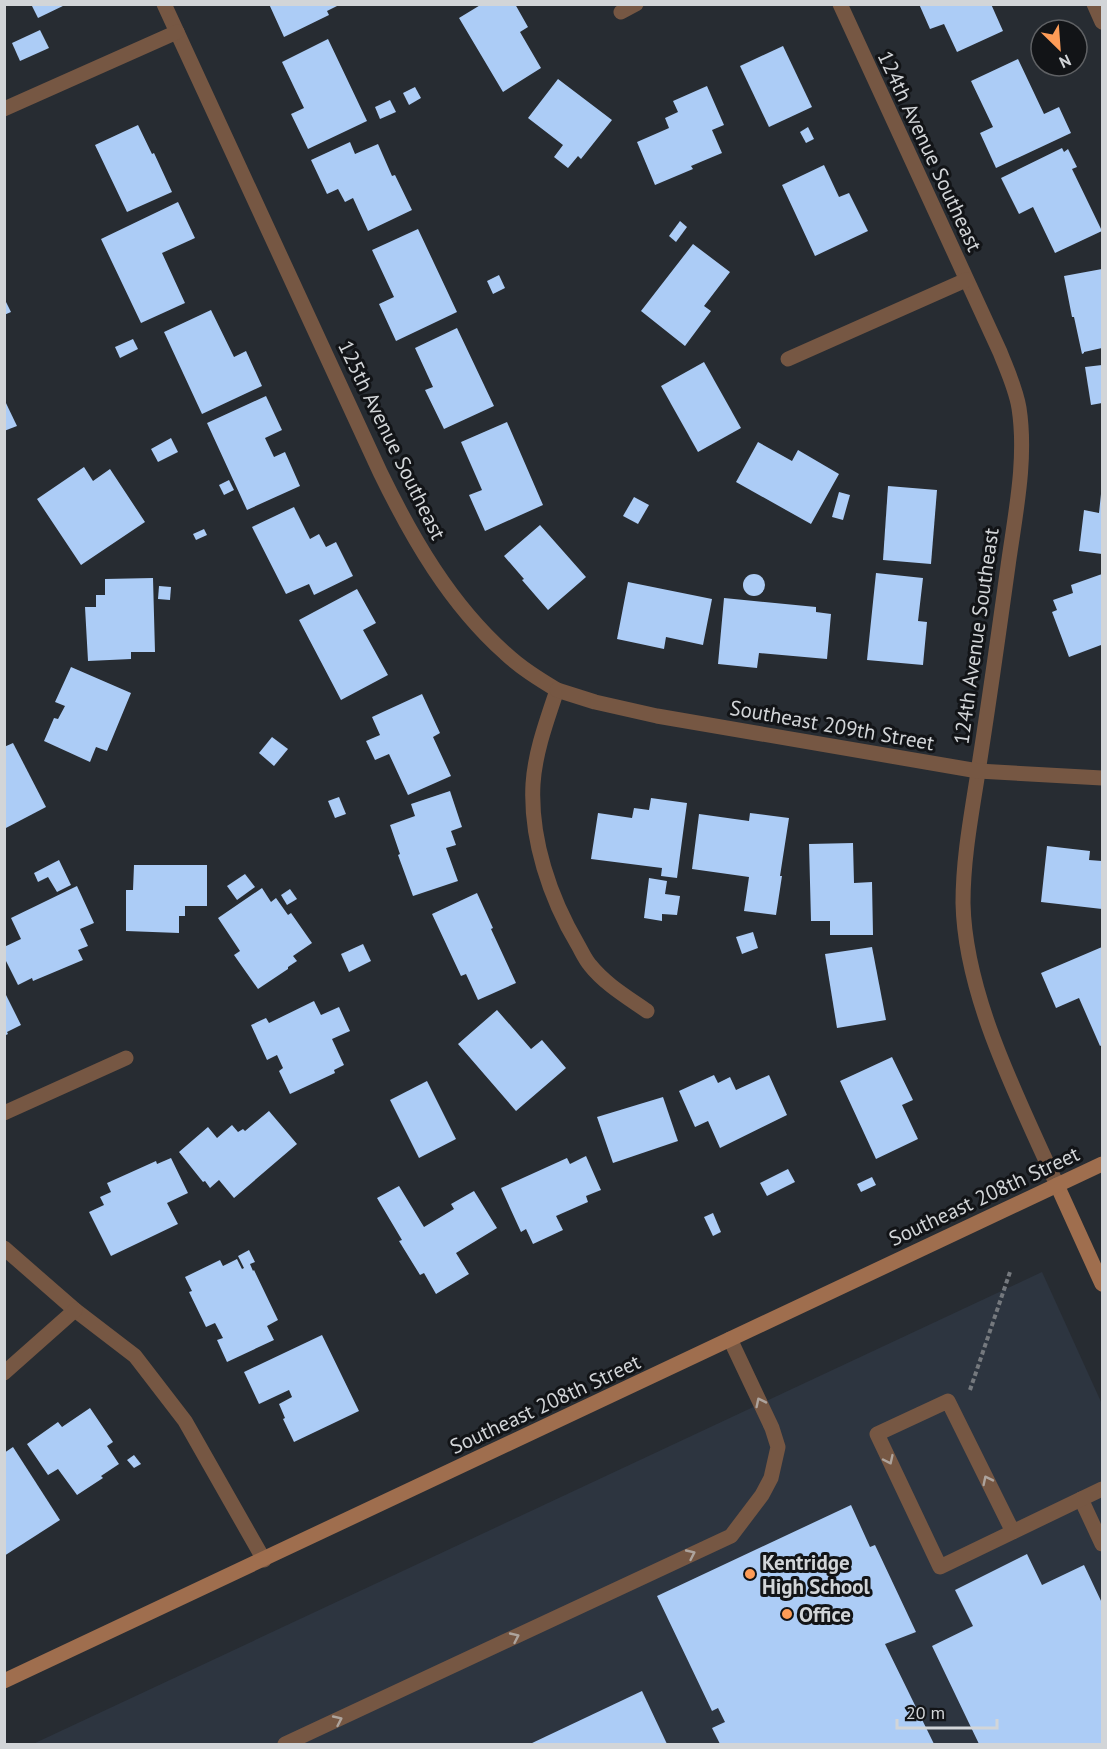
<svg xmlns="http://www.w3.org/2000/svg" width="1107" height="1749" font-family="'PT Sans',sans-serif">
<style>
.built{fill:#2d3540}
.building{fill:#acccf6}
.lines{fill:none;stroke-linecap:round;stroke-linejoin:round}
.path{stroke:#75797e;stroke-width:4;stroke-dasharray:4.5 3;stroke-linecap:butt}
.lane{stroke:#765743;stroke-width:15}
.street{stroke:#765743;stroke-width:15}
.secondary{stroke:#9f6e4e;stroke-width:15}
.oneway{stroke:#ada39c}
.poi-dot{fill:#fe9c57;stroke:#121417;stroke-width:2}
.labels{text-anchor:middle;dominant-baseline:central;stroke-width:6;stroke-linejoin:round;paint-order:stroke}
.street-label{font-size:21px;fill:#d2d5d8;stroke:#121417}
.poi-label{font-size:21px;font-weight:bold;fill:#d2d5d8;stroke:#121417;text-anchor:start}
</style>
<rect width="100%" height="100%" fill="#272c32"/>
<polygon class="built" points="1042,1272 1102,1404 1102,1744 33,1744"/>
<g class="building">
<polygon points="31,4 67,4 38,18"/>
<polygon points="269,4 341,4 327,11 329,15 284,37"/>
<polygon points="482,4 515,4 528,27 520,32 541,68 503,92 459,18"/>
<polygon points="919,4 991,4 1003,31 957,52 944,24 930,29"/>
<polygon points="40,30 49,48 20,61 12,43"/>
<polygon points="328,39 367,121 308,149 291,114 304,108 282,62"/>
<polygon points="783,46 812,107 769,127 740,66"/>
<polygon points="1018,59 1044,114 1059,107 1071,133 996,168 980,133 993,127 971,81"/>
<polygon points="558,79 612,120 581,159 578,156 568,168 554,157 563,145 528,118"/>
<polygon points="707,86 724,125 712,130 722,153 691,166 693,169 655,185 637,142 669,128 665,118 678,112 673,101"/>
<polygon points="415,87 421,98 409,105 403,93"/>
<polygon points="390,100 396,112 380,119 375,107"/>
<polygon points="138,125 152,154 154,153 172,192 127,212 95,145"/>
<polygon points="808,127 814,139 806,143 800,132"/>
<polygon points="350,142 355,154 378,144 392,176 395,175 412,210 368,231 353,198 345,202 338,189 327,194 311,160"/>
<polygon points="1062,148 1064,152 1068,149 1077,167 1072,169 1102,231 1055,253 1033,207 1019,214 1001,178"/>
<polygon points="824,165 839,197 849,193 868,231 815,256 782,185"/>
<polygon points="178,202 195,238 162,253 185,303 141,323 101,239"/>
<polygon points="680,221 687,227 676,242 669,236"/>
<polygon points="418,229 457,312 396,341 379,304 394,297 372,250"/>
<polygon points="693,244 730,272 704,306 711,311 685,346 641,311"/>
<polygon points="1102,269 1102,348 1084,352 1084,353 1082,354 1074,317 1072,317 1064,276"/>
<polygon points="499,275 505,288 493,294 487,281"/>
<polygon points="4,298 11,312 4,315"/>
<polygon points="211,310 234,357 246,351 262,386 202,414 164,332"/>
<polygon points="457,328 494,406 444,429 425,390 433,387 415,348"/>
<polygon points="133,339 138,349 120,358 115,347"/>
<polygon points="704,362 741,428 698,452 661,386"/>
<polygon points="1102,365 1102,403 1091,405 1085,367"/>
<polygon points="266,396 282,430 265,438 274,457 285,452 300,486 247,510 207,423"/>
<polygon points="4,399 17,426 4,431"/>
<polygon points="507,422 543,505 485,531 469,495 482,490 461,442"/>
<polygon points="171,438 178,452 158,462 151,449"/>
<polygon points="758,442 792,461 798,450 839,474 811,524 736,482"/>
<polygon points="84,467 93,481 110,469 145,522 81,565 37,499"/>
<polygon points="229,480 234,490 224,495 219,485"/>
<polygon points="888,486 937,490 931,564 883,560"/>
<polygon points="839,492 850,495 843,520 832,517"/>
<polygon points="1101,494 1102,494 1102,554 1079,551 1084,510 1099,513"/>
<polygon points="634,497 649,505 638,524 623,516"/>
<polygon points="294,507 310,539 319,534 326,547 336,542 353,576 314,595 309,584 286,594 252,527"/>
<polygon points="540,525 586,577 548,610 522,580 524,579 504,556"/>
<polygon points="204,529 207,535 196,540 193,534"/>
<polygon points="876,573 923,578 918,621 927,622 923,665 867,660"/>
<polygon points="1102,574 1102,649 1101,645 1069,657 1052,612 1057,610 1053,600 1073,593 1071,585"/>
<circle cx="754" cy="585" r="11"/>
<polygon points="153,578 155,652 131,652 131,659 88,661 85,607 96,607 96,595 105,595 105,579"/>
<polygon points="628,582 712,599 703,645 666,637 664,649 617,639"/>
<polygon points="159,586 171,587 170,600 158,599"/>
<polygon points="357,589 376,623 363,630 388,675 341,700 299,620"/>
<polygon points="724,598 816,607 816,612 831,614 827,659 759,653 757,668 718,664"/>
<polygon points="71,667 131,693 107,751 96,747 90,762 44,741 54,718 58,719 65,706 55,702"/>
<polygon points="422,694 440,733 433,737 451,776 408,795 389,754 375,760 366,741 380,735 372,717"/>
<polygon points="272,737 288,749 274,766 259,753"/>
<polygon points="13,743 46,807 4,829 4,747"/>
<polygon points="450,791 462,827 451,831 456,845 446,848 458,881 413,896 398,855 400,854 390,825 415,816 411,804"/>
<polygon points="339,797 346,814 335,818 328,801"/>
<polygon points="651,798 687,803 677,878 661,876 662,868 591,859 598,813 632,818 634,808 649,810"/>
<polygon points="750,813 789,818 780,876 782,876 776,915 744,911 749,877 692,869 699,814 749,821"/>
<polygon points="853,843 854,883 872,882 873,935 830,935 830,921 811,921 809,844"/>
<polygon points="1047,846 1090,851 1089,860 1102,861 1102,909 1041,902"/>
<polygon points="59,860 71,885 57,892 48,877 38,882 34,873"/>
<polygon points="134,865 207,865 207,906 185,906 185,916 179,916 179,933 126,931 126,890 133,890"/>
<polygon points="245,874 255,887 237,900 227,886"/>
<polygon points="649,878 667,881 665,894 680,896 677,915 662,914 662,921 644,918"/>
<polygon points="77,886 94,923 80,929 88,946 78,950 83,960 33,981 32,978 18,985 4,957 4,947 21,939 11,918"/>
<polygon points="262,888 271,902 276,898 288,915 291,913 312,943 293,956 297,961 288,967 288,969 258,989 234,955 240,951 218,918"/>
<polygon points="290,889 297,899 287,905 281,895"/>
<polygon points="477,893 493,928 491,929 516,983 478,1000 466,974 461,976 432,914"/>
<polygon points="753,932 758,948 742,954 736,937"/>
<polygon points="363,944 371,961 349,972 341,954"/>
<polygon points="872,947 886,1020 837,1028 825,954"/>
<polygon points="1102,947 1102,1045 1100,1046 1079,998 1056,1008 1041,973"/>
<polygon points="4,991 21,1025 7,1032 8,1034 4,1036"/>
<polygon points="314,1001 321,1015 339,1007 350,1031 332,1039 344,1065 334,1070 335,1073 290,1094 279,1071 283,1068 277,1055 267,1060 251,1025 266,1018 269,1023"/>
<polygon points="497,1010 531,1049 542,1040 566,1068 516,1111 458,1044"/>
<polygon points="892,1057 913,1100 902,1105 918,1139 876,1159 840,1081"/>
<polygon points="714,1075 718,1083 730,1077 736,1090 769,1075 787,1115 720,1148 708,1121 695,1127 679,1091"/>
<polygon points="427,1081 456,1139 419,1158 390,1100"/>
<polygon points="663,1097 678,1141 613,1163 597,1117"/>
<polygon points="269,1111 297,1144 234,1198 219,1180 210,1188 205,1181 203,1182 179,1152 208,1127 217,1138 232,1125 238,1132 243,1129 245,1131"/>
<polygon points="586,1156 601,1190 586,1196 588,1202 556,1216 563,1230 533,1244 526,1229 521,1232 501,1188 567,1158 570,1164"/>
<polygon points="171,1158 188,1193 167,1203 178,1224 111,1256 89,1212 104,1205 100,1197 111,1192 107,1183 156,1161 157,1164"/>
<polygon points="788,1169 795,1182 767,1196 760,1183"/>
<polygon points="872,1177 876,1185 861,1192 857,1184"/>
<polygon points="399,1186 424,1227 454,1209 451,1204 474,1191 497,1228 456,1253 469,1274 436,1294 424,1273 420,1275 399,1241 402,1240 377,1198"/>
<polygon points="713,1213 721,1232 713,1236 704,1217"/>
<polygon points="249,1250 255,1262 250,1264 253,1271 254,1270 278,1320 267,1326 274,1340 227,1362 217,1340 223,1338 215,1323 206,1327 189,1292 192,1291 185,1277 220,1260 223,1266 237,1259 242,1269 244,1268 238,1256"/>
<polygon points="322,1335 359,1411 294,1442 283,1419 285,1418 279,1404 292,1397 289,1390 259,1404 244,1372"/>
<polygon points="90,1408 113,1442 107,1446 119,1464 101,1476 103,1478 77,1495 58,1469 48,1475 27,1444 58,1422 62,1427"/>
<polygon points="13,1447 60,1520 4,1556 4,1453"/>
<polygon points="134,1455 141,1464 134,1468 127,1460"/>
<polygon points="851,1505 870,1547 875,1545 916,1632 885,1644 934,1744 720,1744 712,1728 725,1722 718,1708 712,1711 657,1596"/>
<polygon points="1027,1554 1042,1585 1084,1565 1102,1603 1102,1744 979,1744 932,1646 973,1626 955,1590"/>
<polygon points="642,1691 667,1744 530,1744"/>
</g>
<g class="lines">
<polyline class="path" points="970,1390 1010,1272"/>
<g class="lane">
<polyline points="1081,1499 1102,1544"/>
<path d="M1013,1532L948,1401L877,1434L940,1567C994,1541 1048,1515 1102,1489"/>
<polyline points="285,1744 731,1536 762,1495 771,1478 778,1447 772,1428 730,1339"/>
</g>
<g class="street">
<path d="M164,4L380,472C412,538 450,604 505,653C521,668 539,679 557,690C547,720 535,752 533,784C530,839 550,898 578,945C582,952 585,959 590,965C605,984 627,997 647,1011"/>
<path d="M840,4L1000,352C1007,370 1016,389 1019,408C1027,460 1015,515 1008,566C999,631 990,695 980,759C973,807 963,854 963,903C965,997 1019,1100 1057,1185"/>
<polyline points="1094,4 1102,22"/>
<polyline points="621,12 636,4"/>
<polyline points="4,109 177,32"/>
<polyline points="788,359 966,280"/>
<polyline points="557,690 595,702 657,716 978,771 1102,778"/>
<polyline points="4,1113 126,1058"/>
<polyline points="4,1248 75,1310 135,1356 185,1421 264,1560"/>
<polyline points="4,1373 75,1310"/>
</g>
<g class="secondary">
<polyline points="1057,1185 1102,1284"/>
<polyline points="4,1681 1102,1164"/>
</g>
</g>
<defs><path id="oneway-chevron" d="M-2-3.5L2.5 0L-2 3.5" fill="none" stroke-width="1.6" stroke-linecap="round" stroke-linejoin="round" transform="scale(1.5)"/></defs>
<g class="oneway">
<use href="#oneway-chevron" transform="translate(760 1402) rotate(-116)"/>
<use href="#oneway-chevron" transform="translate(889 1460) rotate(65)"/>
<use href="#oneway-chevron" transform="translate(987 1480) rotate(-116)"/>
<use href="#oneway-chevron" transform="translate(691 1554) rotate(-25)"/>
<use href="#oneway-chevron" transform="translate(515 1637) rotate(-25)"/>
<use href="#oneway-chevron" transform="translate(338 1720) rotate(-25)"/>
</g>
<g class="poi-dot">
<circle cx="750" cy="1574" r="6"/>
<circle cx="787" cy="1614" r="6"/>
</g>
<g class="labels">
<g class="street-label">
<text transform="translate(930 151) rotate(65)">124th Avenue Southeast</text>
<text transform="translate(392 440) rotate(64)">125th Avenue Southeast</text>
<text transform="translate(976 636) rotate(-82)">124th Avenue Southeast</text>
<text transform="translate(832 725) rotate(10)">Southeast 209th Street</text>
<text transform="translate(984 1196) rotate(-25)">Southeast 208th Street</text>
<text transform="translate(545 1404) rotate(-25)">Southeast 208th Street</text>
</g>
<g class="poi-label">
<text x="762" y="1562">Kentridge<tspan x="762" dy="24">High School</tspan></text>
<text x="799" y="1614">Office</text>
</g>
</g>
<rect width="1107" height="1749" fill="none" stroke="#d2d5d8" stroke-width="12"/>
<g transform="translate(1059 48) rotate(155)"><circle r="28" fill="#121417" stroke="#5f6164" stroke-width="1.5"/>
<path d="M0-4.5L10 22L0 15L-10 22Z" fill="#fe9c57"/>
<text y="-9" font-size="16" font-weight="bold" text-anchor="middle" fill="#d2d5d8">N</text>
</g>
<path d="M897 1719v9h100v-9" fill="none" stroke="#d2d5d8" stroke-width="3"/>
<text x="906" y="1719" font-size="18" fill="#d2d5d8" stroke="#121417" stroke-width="4.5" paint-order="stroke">20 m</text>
</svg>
